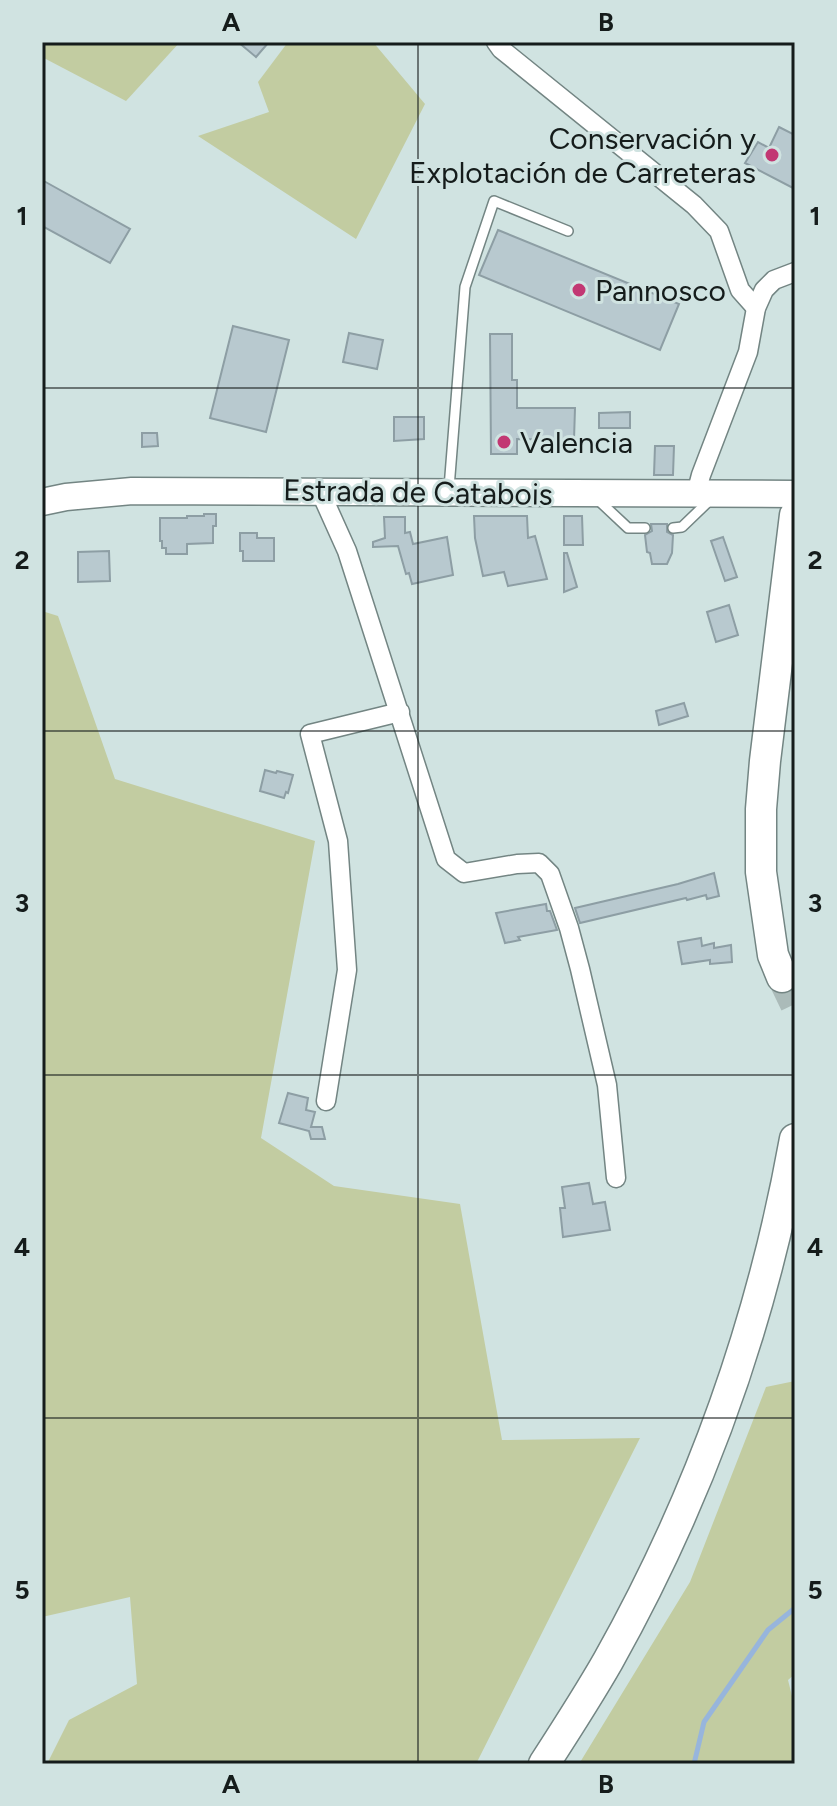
<svg xmlns="http://www.w3.org/2000/svg" width="837" height="1806" font-family="Figtree,sans-serif">
<style>
.green{fill:#c2cca1}
.lines{fill:none;stroke-linecap:round;stroke-linejoin:round}
.stream{stroke:#97b5dc;stroke-width:5}
.building{fill:#b8c9cf;stroke:#8d9ea4;stroke-width:2}
.trunk-tunnel{stroke:#abbbb9;stroke-width:30;stroke-dasharray:30 15;stroke-linecap:butt}
.service-casing{stroke:#738583;stroke-width:12}
.minor-casing{stroke:#738583;stroke-width:21}
.secondary-casing{stroke:#738583;stroke-width:29}
.trunk-casing{stroke:#738583;stroke-width:33}
.service{stroke:#fff;stroke-width:9}
.minor{stroke:#fff;stroke-width:18}
.secondary{stroke:#fff;stroke-width:26}
.trunk{stroke:#fff;stroke-width:30}
.grid{fill:none;stroke:#151c1b;stroke-width:2;stroke-opacity:0.55}
.poi-dot{fill:#c23873;stroke:#d0e3e1;stroke-width:3}
.labels{text-anchor:middle;dominant-baseline:central;stroke-width:6;stroke-linejoin:round;paint-order:stroke}
.poi-label{font-size:30px;fill:#151c1b;stroke:#d0e3e1;text-anchor:start}
.street-label{font-size:30px;fill:#151c1b;stroke:#d0e3e1}
.neatline{fill:none;stroke:#151c1b;stroke-width:3}
.grid-label{font-size:26px;text-anchor:middle;font-weight:bold;fill:#151c1b}
</style>
<rect width="100%" height="100%" fill="#d0e3e1"/>
<g class="green">
<polygon points="42,42 180,42 126,101 42,57"/>
<polygon points="288,42 373,42 425,104 356,239 198,136 269,112 258,82"/>
<polygon points="42,611 58,616 115,779 315,841 261,1138 334,1186 460,1204 502,1440 640,1438 476,1764 47,1764 69,1720 137,1684 130,1597 42,1617"/>
<polygon points="795,1381 795,1674 788,1680 795,1708 795,1764 579,1764 690,1582 766,1387"/>
</g>
<g class="lines">
<polyline class="stream" points="694,1764 704,1722 768,1630 795,1608"/>
</g>
<g class="building">
<polygon points="238,42 269,42 256,57"/>
<polygon points="779,127 795,135 795,189 745,163 758,142 769,148"/>
<polygon points="42,180 130,229 110,263 42,226"/>
<polygon points="498,230 679,304 660,350 479,275"/>
<polygon points="233,326 289,340 266,432 210,418"/>
<polygon points="349,333 383,340 377,369 343,362"/>
<polygon points="490,334 512,334 512,380 517,380 517,408 575,408 574,440 517,439 517,454 491,454"/>
<polygon points="630,412 630,428 599,428 599,413"/>
<polygon points="394,417 424,417 424,439 394,441"/>
<polygon points="142,433 157,433 158,446 142,447"/>
<polygon points="655,446 674,446 673,475 654,475"/>
<polygon points="204,514 216,514 216,526 213,526 213,543 187,544 187,554 166,554 166,548 162,548 162,541 160,541 160,518 187,518 187,516 204,516"/>
<polygon points="474,516 527,516 528,538 535,536 547,579 508,586 504,572 483,576 475,538"/>
<polygon points="564,516 582,516 583,545 564,545"/>
<polygon points="384,517 405,517 405,533 410,532 413,544 447,537 453,575 412,584 409,573 406,574 398,546 373,547 373,542 385,538"/>
<polygon points="651,524 667,524 667,532 673,535 672,553 667,564 652,564 650,553 647,552 645,535 652,531"/>
<polygon points="240,533 257,533 257,538 274,538 274,561 243,561 243,551 240,551"/>
<polygon points="723,537 737,577 725,581 711,541"/>
<polygon points="109,551 110,581 78,582 78,552"/>
<polygon points="564,553 567,553 577,587 564,592"/>
<polygon points="729,605 738,635 716,642 707,612"/>
<polygon points="684,703 688,716 659,725 656,711"/>
<polygon points="265,770 276,773 277,771 293,775 288,793 286,792 284,798 260,791"/>
<polygon points="714,873 719,896 707,899 706,895 687,900 686,898 580,923 575,908 678,884"/>
<polygon points="546,904 547,911 550,911 557,930 518,937 520,940 505,943 496,913"/>
<polygon points="701,938 702,946 714,943 714,948 731,945 732,962 710,964 710,960 682,964 678,942"/>
<polygon points="288,1093 308,1098 306,1110 315,1112 311,1127 322,1127 325,1139 311,1139 309,1131 279,1123"/>
<polygon points="589,1183 593,1204 605,1202 610,1230 563,1237 560,1208 565,1208 562,1187"/>
</g>
<g class="lines">
<polyline class="trunk-tunnel" points="782,977 795,1004"/>
<defs>
<g id="service">
<polyline points="449,488 465,287 494,201 568,231"/>
<polyline points="596,498 628,528 645,528"/>
<polyline points="673,528 682,527 710,500"/>
</g>
<g id="minor">
<polyline points="496,42 501,49 694,205 719,231 740,290 756,308"/>
<polyline points="320,491 347,551 446,859 464,873 517,864 539,863 550,874 569,928 580,969 607,1085 616,1178"/>
<polyline points="696,494 701,475 748,352 756,308 764,290 774,280 795,272"/>
<polyline points="326,1101 347,970 338,841 310,734 400,712"/>
</g>
<polyline id="secondary" points="42,502 66,497 132,491 795,494"/>
<g id="trunk">
<polyline points="782,977 773,955 761,872 761,809 765,761 795,515"/>
<path d="M544,1764C566,1730 588,1696 608,1661C699,1499 762,1323 795,1139"/>
</g>
</defs>
<use href="#service" class="service-casing"/>
<use href="#minor" class="minor-casing"/>
<use href="#secondary" class="secondary-casing"/>
<use href="#trunk" class="trunk-casing"/>
<use href="#service" class="service"/>
<use href="#minor" class="minor"/>
<use href="#secondary" class="secondary"/>
<use href="#trunk" class="trunk"/>
</g>
<path class="grid" d="M418,42V1764M42,388H795M42,731H795M42,1075H795M42,1418H795"/>
<g class="poi-dot">
<circle cx="772" cy="155" r="8"/>
<circle cx="579" cy="290" r="8"/>
<circle cx="504" cy="442" r="8"/>
</g>
<g class="labels">
<g class="poi-label">
<text x="756" y="138" text-anchor="end">Conservación y<tspan x="756" dy="34">Explotación de Carreteras</tspan></text>
<text x="595" y="290">Pannosco</text>
<text x="520" y="442">Valencia</text>
</g>
<g class="street-label">
<text transform="translate(418 492) rotate(1)">Estrada de Catabois</text>
</g>
</g>
<rect width="837" height="1806" fill="none" stroke="#d0e3e1" stroke-width="88"/>
<rect x="44" y="44" width="749" height="1718" class="neatline"/>
<g class="grid-label">
<text x="231" y="31">A</text>
<text x="606" y="31">B</text>
<text x="22" y="225">1</text>
<text x="815" y="225">1</text>
<text x="22" y="569">2</text>
<text x="815" y="569">2</text>
<text x="22" y="912">3</text>
<text x="815" y="912">3</text>
<text x="22" y="1256">4</text>
<text x="815" y="1256">4</text>
<text x="22" y="1599">5</text>
<text x="815" y="1599">5</text>
<text x="231" y="1793">A</text>
<text x="606" y="1793">B</text>
</g>
</svg>
